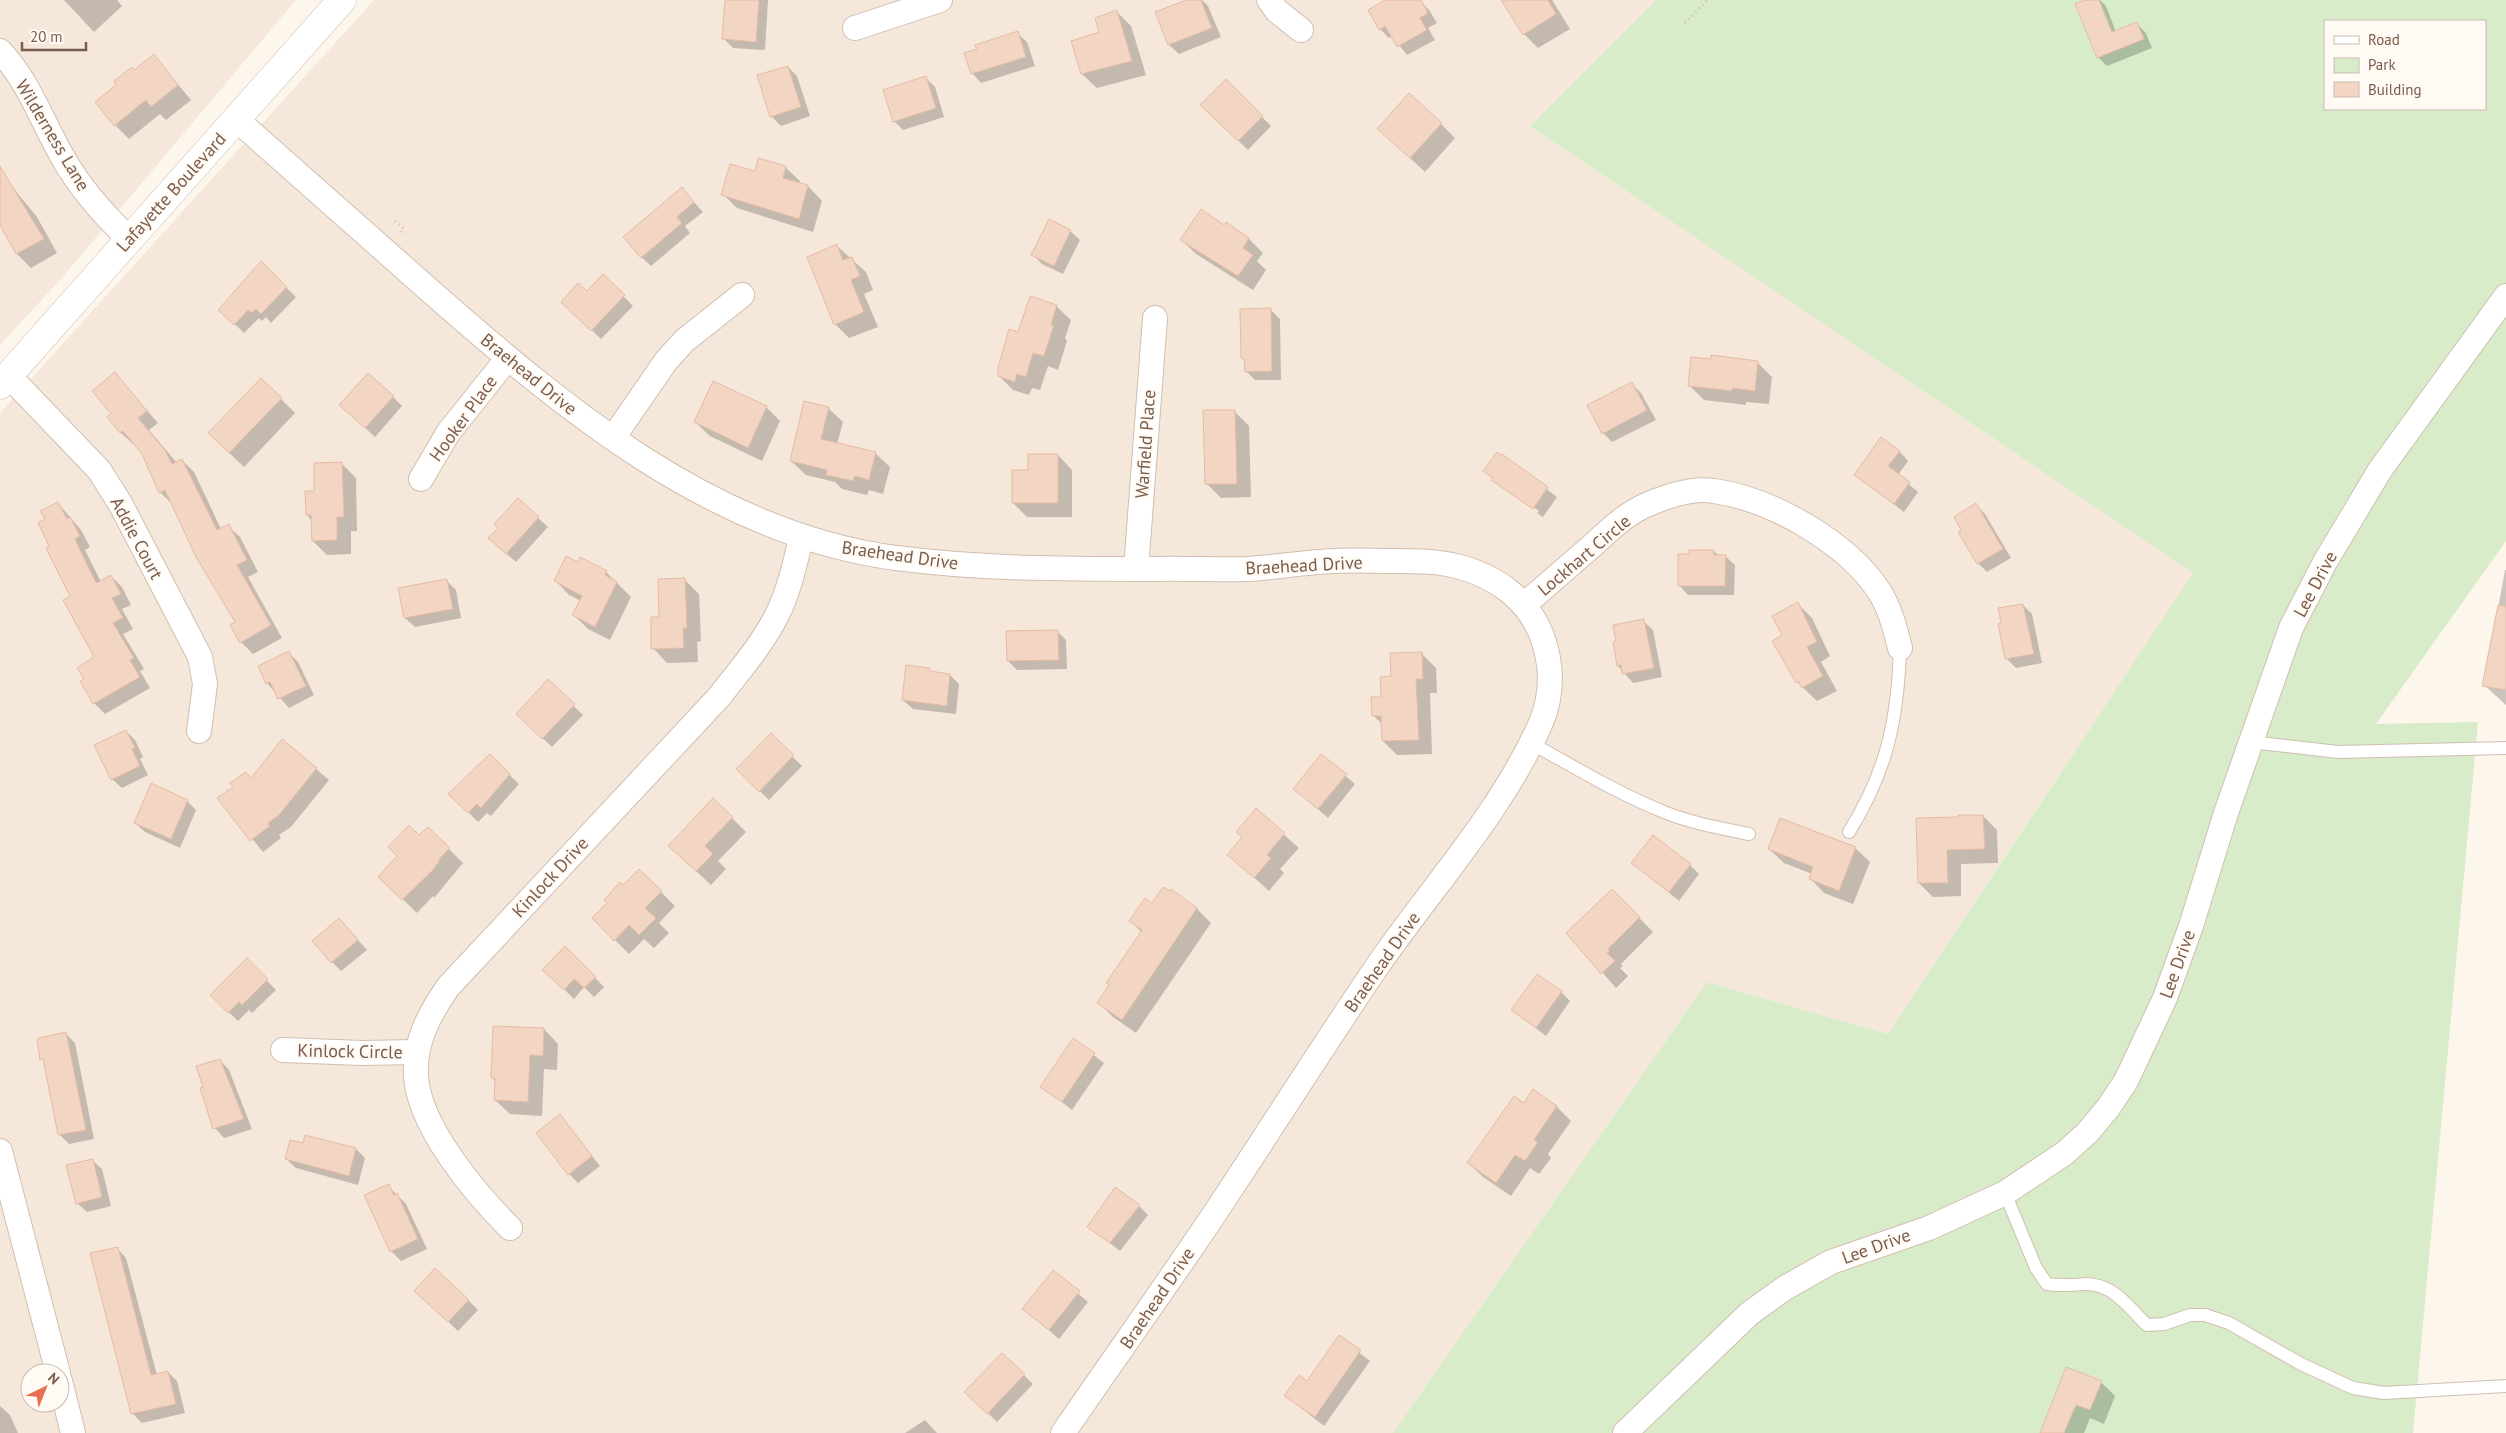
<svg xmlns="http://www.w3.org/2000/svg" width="2506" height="1433" font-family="'PT Sans',sans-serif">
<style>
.residential{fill:#f5e8da;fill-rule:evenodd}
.green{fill:#d8ecc9;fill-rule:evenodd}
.shadow{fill:#0003}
.building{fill:#f3d5c3;stroke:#e6bba3}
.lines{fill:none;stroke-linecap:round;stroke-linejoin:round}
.service-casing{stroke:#d1beb0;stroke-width:14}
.minor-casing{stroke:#d1beb0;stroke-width:26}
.secondary-casing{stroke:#d6c0b0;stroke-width:29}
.path{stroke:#d9b8a5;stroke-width:3;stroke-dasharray:1 4;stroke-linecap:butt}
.service{stroke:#fff;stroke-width:12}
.minor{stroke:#fff;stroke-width:24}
.secondary{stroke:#fff;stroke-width:28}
.labels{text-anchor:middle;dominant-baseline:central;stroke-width:4.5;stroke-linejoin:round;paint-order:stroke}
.street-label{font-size:18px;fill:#7a5c4d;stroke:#fffaf3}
</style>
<rect width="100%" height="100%" fill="#fdf6ec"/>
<g class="residential">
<polygon points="0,0 296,0 61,279 0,345"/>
<path d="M374,0H1656L1530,126L2193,573L1888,1034L1707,982L1393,1433H0V413ZM30,1373H60V1403H30Z"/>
</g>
<path class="green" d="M1656,0H2506V541L2376,724L2478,722L2413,1433H1393L1707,982L1888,1034L2193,573L1530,126ZM2325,21H2485V109H2325Z"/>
<g class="shadow">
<polygon points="64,0 117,0 122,6 94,32"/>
<polygon points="725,0 768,0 765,50 733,48 724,39"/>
<polygon points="1189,0 1202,0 1208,6 1221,37 1179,54 1169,45 1157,13"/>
<polygon points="1388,0 1420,1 1429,10 1437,23 1428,28 1435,40 1407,55 1392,36 1389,38 1380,29"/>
<polygon points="1505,0 1552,0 1570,29 1538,48 1524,34"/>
<polygon points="2088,0 2100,0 2106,6 2116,32 2137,24 2146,33 2152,48 2107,66 2098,57"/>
<polygon points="1117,12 1131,26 1146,75 1097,88 1082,74 1101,33"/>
<polygon points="1017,33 1027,42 1035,66 981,83 972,73"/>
<polygon points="154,56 191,100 166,120 160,114 129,139 115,125 134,72"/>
<polygon points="788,67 797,76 810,116 781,126 771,116"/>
<polygon points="926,78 935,87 944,117 903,130 894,121"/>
<polygon points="1226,81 1271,126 1248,150 1201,105"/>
<polygon points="1441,124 1455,138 1425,172 1379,129"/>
<polygon points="785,167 800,181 799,184 808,186 822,201 813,232 737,208 723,194 756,172"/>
<polygon points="9,183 37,217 57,253 31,268 17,254 0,222 0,188"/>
<polygon points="682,189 703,212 685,226 690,233 651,266 641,257"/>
<polygon points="1226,224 1249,239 1263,253 1257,261 1266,270 1253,290 1196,254 1182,240 1224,227"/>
<polygon points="1070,231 1080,240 1063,274 1042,264 1033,255"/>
<polygon points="837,246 866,272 873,290 864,294 878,327 849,338 835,324"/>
<polygon points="261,263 296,297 271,323 266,317 262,321 259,318 244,333 220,310"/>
<polygon points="603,276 633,306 601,339 572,311"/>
<polygon points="1056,306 1071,320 1065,338 1067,341 1058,370 1048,366 1040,390 1032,388 1029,395 1013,390 999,376 1019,334"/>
<polygon points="1271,310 1280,319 1281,380 1255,380 1246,371 1246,361 1242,358"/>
<polygon points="1757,362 1772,377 1769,404 1746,402 1746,405 1704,400 1690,386"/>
<polygon points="115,374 158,423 149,430 177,463 182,460 194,472 221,529 228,526 240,537 258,572 248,577 282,638 253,654 241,642 237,622 173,505 160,492 143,453 121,433 109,417 112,414"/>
<polygon points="1632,384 1641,393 1656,420 1612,442 1603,433"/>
<polygon points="393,397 402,406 375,437 350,414"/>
<polygon points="281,399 295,413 244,467 224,448"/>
<polygon points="766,407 780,421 762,461 710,436 695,422"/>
<polygon points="828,408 843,422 837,444 875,453 890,467 883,494 869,490 867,495 842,489 835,482 806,475 791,461"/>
<polygon points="1234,411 1249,426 1251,497 1221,498 1206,483"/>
<polygon points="1899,451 1908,461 1898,475 1918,492 1904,512 1856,475"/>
<polygon points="1058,455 1072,470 1072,517 1027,517 1013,503 1030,472"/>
<polygon points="1502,456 1557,497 1543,517 1537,513 1539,511 1502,485 1502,488 1485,471"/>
<polygon points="342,464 356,478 357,531 351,531 351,554 327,555 313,541 312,521 307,515 315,492"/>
<polygon points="518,500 548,527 516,562 499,547"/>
<polygon points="58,503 81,530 90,547 85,550 101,582 111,576 122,587 131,605 122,609 133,629 123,634 144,669 140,671 150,688 105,714 94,703 86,680 96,658 51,546 46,520"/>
<polygon points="1976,505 1985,514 2011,558 1987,572 1978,563"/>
<polygon points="1714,551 1719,556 1725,556 1735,565 1734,595 1688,595 1679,585 1691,556"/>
<polygon points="578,563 606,572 631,597 610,640 588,629 574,615 581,601 569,595 555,580"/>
<polygon points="2505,570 2506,570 2506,705 2484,685"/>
<polygon points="446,580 456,590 461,618 415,627 405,618"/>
<polygon points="685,580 699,594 701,641 697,642 698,662 667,663 653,648 660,618"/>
<polygon points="1798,604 1812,618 1830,656 1821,662 1837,691 1817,701 1797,682 1773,641 1784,636"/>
<polygon points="2023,605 2032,614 2042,663 2016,668 2006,658"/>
<polygon points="1643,621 1653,630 1662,677 1633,683 1618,666 1618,642"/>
<polygon points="1057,631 1066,640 1067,669 1017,670 1008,661"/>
<polygon points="289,653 298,662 314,695 289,708 267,683"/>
<polygon points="1421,653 1436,668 1437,693 1430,693 1432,754 1397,755 1383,741 1383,725 1373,715 1392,678"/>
<polygon points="929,669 933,673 950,675 959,684 956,714 913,709 903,700"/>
<polygon points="548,681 583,715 552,747 517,714"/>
<polygon points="126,731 135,740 143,757 140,759 148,775 122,788 112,779"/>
<polygon points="771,735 802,766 769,800 737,769"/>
<polygon points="282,740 329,780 291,827 279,835 281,838 263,852 219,799 234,787 246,773 252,779"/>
<polygon points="490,756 519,784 491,816 487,813 478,822 450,794"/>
<polygon points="1322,756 1355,784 1328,818 1295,789"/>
<polygon points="187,801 196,810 180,848 145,832 135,823"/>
<polygon points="1256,810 1299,848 1280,869 1284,873 1269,891 1229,855 1243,838"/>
<polygon points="1983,816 1997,830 1998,863 1961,864 1961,896 1933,897 1919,883 1960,819"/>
<polygon points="732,818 746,832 718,861 726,869 711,885 684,860"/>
<polygon points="419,837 449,849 463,863 434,898 433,896 417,913 380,877"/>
<polygon points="1855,848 1870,862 1853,904 1824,893 1810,878 1812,874 1784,863 1769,849"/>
<polygon points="1633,863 1690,865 1699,874 1679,901"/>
<polygon points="623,887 661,892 675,906 659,923 669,933 654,948 644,939 629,954 593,918"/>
<polygon points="1612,890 1653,932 1621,964 1623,966 1620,968 1628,976 1616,988 1568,933"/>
<polygon points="1171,891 1197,909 1211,923 1136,1033 1113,1017 1099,1003 1142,933 1131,921"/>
<polygon points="339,919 367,950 341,971 332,962"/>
<polygon points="565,947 604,987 594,997 584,987 574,999 544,970"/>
<polygon points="247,960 276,990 252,1013 249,1010 238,1021 211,995"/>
<polygon points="1561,992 1570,1001 1546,1036 1512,1010"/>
<polygon points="544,1029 558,1044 557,1070 544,1069 542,1116 510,1114 495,1100 496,1082 492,1078"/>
<polygon points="66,1034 75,1043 94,1139 69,1144 59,1134 45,1063 42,1059"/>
<polygon points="1074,1040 1104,1063 1072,1110 1042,1087"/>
<polygon points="220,1060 229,1070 252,1129 224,1138 215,1128 204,1087"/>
<polygon points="1534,1091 1557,1107 1571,1121 1548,1154 1551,1158 1539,1174 1530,1168 1511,1196 1483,1177 1469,1163 1525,1105"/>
<polygon points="560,1116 600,1166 578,1183 569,1174"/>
<polygon points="304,1145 356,1149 365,1158 358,1185 296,1168 286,1159"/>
<polygon points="92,1160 102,1169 111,1206 87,1212 77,1203"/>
<polygon points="388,1186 406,1204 427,1249 401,1261 391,1251"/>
<polygon points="1139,1206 1148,1215 1120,1251 1089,1227"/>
<polygon points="117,1248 126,1258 157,1375 168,1372 177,1381 185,1413 142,1423 132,1413"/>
<polygon points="1053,1272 1088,1302 1059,1339 1024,1309"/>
<polygon points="425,1300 468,1300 478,1310 458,1331"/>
<polygon points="1339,1337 1370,1361 1324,1426 1286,1396 1307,1383"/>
<polygon points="1002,1354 1033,1384 997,1422 966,1392"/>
<polygon points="2101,1382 2115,1396 2104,1424 2090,1418 2084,1433 2041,1433"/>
<polygon points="0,1406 10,1415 18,1433 0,1433"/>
<polygon points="925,1420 937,1433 905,1433"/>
</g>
<g class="building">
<polygon points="725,0 759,0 756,42 722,39"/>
<polygon points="1186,0 1201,0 1212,28 1168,45 1155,12"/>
<polygon points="1385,0 1421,0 1428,13 1420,18 1427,30 1397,47 1385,26 1379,30 1368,10"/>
<polygon points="1501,0 1548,0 1556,14 1523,35"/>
<polygon points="2085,0 2099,0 2112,32 2137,22 2144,39 2097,58 2075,4"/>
<polygon points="1117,10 1132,61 1081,74 1071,41 1099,32 1095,18"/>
<polygon points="1018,31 1026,57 971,74 964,53 977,49 975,45"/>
<polygon points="154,54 178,85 151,107 146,100 114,126 95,102 116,85 114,81 132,67 134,70"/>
<polygon points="788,66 801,107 770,117 757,75"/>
<polygon points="926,76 936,108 893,122 883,90"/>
<polygon points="1226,79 1263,116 1238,141 1200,105"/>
<polygon points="1409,93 1442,123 1410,158 1377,129"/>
<polygon points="758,158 786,166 783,178 808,185 799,219 721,195 730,164 755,171"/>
<polygon points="0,166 44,239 16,254 0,225"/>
<polygon points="682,187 694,202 677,217 682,223 641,258 623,237"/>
<polygon points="1201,209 1224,225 1226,222 1249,238 1243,248 1253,255 1238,276 1180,240"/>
<polygon points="1049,219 1071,230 1054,266 1031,255"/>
<polygon points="837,244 843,260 852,257 860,276 851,280 864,312 834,325 807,257"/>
<polygon points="261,261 287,287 261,314 256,309 251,313 248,310 234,325 218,310"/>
<polygon points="603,274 625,295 591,331 561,302 578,283 587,291"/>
<polygon points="1030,296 1057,305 1051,325 1054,325 1044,356 1033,353 1026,377 1017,374 1015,382 998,376 998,368 1009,329 1018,332"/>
<polygon points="1271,308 1272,371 1245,372 1244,359 1241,358 1240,309"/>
<polygon points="1711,355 1758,361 1755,391 1732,388 1732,391 1688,386 1691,357 1711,359"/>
<polygon points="115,372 147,411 138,418 165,450 172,464 182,459 217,530 229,524 247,560 237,565 271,625 240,643 230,625 235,622 196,557 165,490 159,493 142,454 123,431 120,433 107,417 111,414 92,391"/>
<polygon points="368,373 394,396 365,428 339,405"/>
<polygon points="261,378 282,398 229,453 208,433"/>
<polygon points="713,381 767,406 748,448 694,422"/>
<polygon points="1632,382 1647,410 1602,434 1587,405"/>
<polygon points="804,401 829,407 821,439 876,452 869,480 855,476 853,481 826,475 827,470 790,461"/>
<polygon points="1203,410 1235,410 1237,484 1205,484"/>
<polygon points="1881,437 1900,451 1888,466 1910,482 1894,504 1854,475"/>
<polygon points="1497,452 1501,455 1502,454 1548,487 1533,509 1491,480 1493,478 1483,471"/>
<polygon points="1028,454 1058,454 1058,503 1012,503 1012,470 1028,470"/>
<polygon points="342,462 344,517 337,517 337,540 312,541 311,515 306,515 305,491 314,491 314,463"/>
<polygon points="518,498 539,517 506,554 488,538 498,528 494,524"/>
<polygon points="58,502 67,519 70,517 80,536 75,539 96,583 111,575 121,594 112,598 123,618 113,623 134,658 130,660 140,677 93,704 80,681 84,679 77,668 94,657 63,600 70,596 46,548 49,546 38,523 45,519 40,511"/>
<polygon points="1976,503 2003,549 1977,564 1958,532 1961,530 1954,517"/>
<polygon points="1689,550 1714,550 1714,555 1726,555 1725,586 1678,586 1678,554 1689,554"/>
<polygon points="566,556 578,562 580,557 607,571 605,575 617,582 595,627 572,615 582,596 554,581"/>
<polygon points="685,578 687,628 683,628 684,648 651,649 651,617 659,617 658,579"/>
<polygon points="447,579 453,609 404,618 398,588"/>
<polygon points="1798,602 1817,642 1807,647 1823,676 1802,688 1798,681 1796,683 1772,641 1782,635 1772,616"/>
<polygon points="2023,604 2034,654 2005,659 1998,624 2001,623 1998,608"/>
<polygon points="2498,605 2506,606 2506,690 2482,686"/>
<polygon points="1644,619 1654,668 1622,674 1621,665 1617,666 1613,642 1616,641 1613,625"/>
<polygon points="1058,630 1059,660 1007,661 1006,631"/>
<polygon points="289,651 306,686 278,699 270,682 266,684 258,666"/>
<polygon points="1422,652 1423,679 1416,679 1419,740 1382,741 1381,716 1372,716 1371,697 1381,697 1380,677 1391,676 1390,653"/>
<polygon points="906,665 930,668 930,671 950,674 947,706 902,700"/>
<polygon points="548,679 575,704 542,739 516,714"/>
<polygon points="126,730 135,748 132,749 140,766 111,780 94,745"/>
<polygon points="771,733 794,755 759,792 736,769"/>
<polygon points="282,739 317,768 279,815 268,823 270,826 250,841 217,798 233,787 230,783 246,772 251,778"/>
<polygon points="490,754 510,774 481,808 477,804 468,813 448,794"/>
<polygon points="1321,754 1347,774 1318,809 1293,789"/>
<polygon points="151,783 188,800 171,839 134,823"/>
<polygon points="713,798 733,817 705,846 713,854 696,871 668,846"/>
<polygon points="1256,808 1285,833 1267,855 1271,858 1254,878 1227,855 1242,837 1236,832"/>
<polygon points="1958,815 1983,815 1985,849 1947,850 1948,883 1918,883 1916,818 1958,817"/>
<polygon points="1780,818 1856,847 1839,891 1809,879 1813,867 1768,849"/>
<polygon points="409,825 419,835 428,827 450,848 439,859 440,860 433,870 402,900 378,877 397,856 388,847"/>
<polygon points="1653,835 1691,864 1669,892 1631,863"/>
<polygon points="639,869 662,891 645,908 656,918 639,935 629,925 614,941 592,918 607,903 604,900 620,882 623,885"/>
<polygon points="1163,887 1170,891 1171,889 1197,908 1122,1020 1097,1003 1109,985 1106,983 1142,930 1129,921 1145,898 1152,903"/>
<polygon points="1612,889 1640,917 1608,949 1610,951 1607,953 1615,961 1601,974 1566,933"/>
<polygon points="339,918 358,940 331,963 312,941"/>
<polygon points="565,946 596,977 584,988 574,979 564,990 542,970"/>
<polygon points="247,958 268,979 242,1005 239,1002 228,1013 210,995"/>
<polygon points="1537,974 1562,991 1536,1028 1511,1010"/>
<polygon points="493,1026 544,1028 543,1056 530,1055 528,1102 494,1100 495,1079 491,1078"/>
<polygon points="66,1032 86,1130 58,1135 43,1059 40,1060 37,1040 39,1038"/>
<polygon points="1073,1038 1095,1053 1062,1102 1040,1087"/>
<polygon points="220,1059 244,1119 213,1129 200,1088 203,1087 196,1066"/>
<polygon points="1533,1089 1557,1106 1534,1140 1538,1142 1525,1161 1515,1155 1496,1183 1467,1163 1514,1096 1524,1103"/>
<polygon points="560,1114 592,1156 568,1175 536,1133"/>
<polygon points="305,1135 356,1148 349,1176 285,1159 290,1140 303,1143"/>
<polygon points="93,1159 102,1197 76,1204 66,1165"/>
<polygon points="389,1184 394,1195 397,1193 418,1239 390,1252 364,1195"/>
<polygon points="1115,1187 1140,1205 1110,1243 1087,1227"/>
<polygon points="118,1247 151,1375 168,1371 176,1404 131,1414 90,1253"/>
<polygon points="435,1268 469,1300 448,1322 414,1291"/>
<polygon points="1053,1270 1080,1291 1049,1330 1022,1309"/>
<polygon points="1339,1335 1361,1350 1315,1417 1284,1396 1299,1375 1307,1381"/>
<polygon points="1002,1353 1025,1374 987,1414 964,1392"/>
<polygon points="2066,1367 2102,1381 2090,1410 2076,1405 2064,1433 2040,1433"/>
</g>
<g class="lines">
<defs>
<g id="service">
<polyline points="2251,742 2338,752 2506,748"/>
<path d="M1531,743C1574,767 1617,793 1664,812C1691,823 1720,828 1749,834"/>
<path d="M1849,832C1887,771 1898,719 1900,648"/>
<path d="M2005,1193L2036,1268L2047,1284C2060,1286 2072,1285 2086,1284C2114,1284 2129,1308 2147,1325L2164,1324L2190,1315H2205L2229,1323L2301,1364L2353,1388L2384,1393L2506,1386"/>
</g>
<g id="minor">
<polyline points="1269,0 1277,11 1301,30"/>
<polyline points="855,28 940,0"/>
<path d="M0,51C28,80 42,121 62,156C79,187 103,214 129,239"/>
<path d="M236,119C300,175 363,232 428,289C562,407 713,534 896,558C981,569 1066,569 1152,569C1184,568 1217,570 1249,569C1278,567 1306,562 1334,561C1355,560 1375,561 1395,561C1416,561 1436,561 1456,566C1497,576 1531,601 1544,642C1553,671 1552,698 1540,725C1500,814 1431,888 1376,968C1319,1052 1265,1138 1209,1222C1161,1293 1111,1363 1063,1433"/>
<polyline points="8,375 99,470 121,505 200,657 205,684 199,731"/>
<polyline points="613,438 666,361 684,341 742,295"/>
<polyline points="421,479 448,433 507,359"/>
<polyline points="1136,569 1155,318"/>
<path d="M1524,605C1547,585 1570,565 1593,545C1608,531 1625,515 1644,506C1664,497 1691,487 1714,491C1771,499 1847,542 1879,591C1890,608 1895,628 1900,648"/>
<polyline points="283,1050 362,1053 417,1052"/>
<polyline points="0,1151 58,1373"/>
<path d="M510,1228C476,1194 418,1126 416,1075C414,1042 430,1013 448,987L719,697C739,671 762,645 777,615C789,591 795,564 801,538"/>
<polyline points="60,1381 73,1433"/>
<polyline points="1625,1433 1750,1313 1785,1288 1831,1262 1929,1228 2005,1193 2065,1153 2088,1132 2108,1108 2126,1081 2165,998 2191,926 2226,813 2291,628 2325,562 2380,470 2506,296"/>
</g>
<polyline id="secondary" points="0,385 342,0"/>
</defs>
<use href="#service" class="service-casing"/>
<use href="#minor" class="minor-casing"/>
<use href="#secondary" class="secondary-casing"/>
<g class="path">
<polyline points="1685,23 1707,0"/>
<polyline points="395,221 404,229 399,235"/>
</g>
<use href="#service" class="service"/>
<use href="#minor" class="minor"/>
<use href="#secondary" class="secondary"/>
</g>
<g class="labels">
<g class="street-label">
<text transform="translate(53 135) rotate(59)">Wilderness Lane</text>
<text transform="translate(171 192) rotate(-48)">Lafayette Boulevard</text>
<text transform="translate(529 374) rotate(39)">Braehead Drive</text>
<text transform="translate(463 418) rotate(-54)">Hooker Place</text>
<text transform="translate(1145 444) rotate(-86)">Warfield Place</text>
<text transform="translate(137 538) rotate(62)">Addie Court</text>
<text transform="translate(900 555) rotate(8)">Braehead Drive</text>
<text transform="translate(1584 555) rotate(-40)">Lockhart Circle</text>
<text transform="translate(1304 565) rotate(-3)">Braehead Drive</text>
<text transform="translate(2315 584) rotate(-62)">Lee Drive</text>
<text transform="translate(550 877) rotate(-47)">Kinlock Drive</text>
<text transform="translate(1382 962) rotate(-55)">Braehead Drive</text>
<text transform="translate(2177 964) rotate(-70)">Lee Drive</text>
<text transform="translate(350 1051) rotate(1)">Kinlock Circle</text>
<text transform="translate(1876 1246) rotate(-20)">Lee Drive</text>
<text transform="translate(1157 1298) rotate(-56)">Braehead Drive</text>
</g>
</g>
<rect x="2324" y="20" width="162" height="90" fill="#fffaf3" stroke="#cabbb1"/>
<rect x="2334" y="36" width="25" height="8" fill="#ffffff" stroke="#cabbb1"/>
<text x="2368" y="45" font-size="15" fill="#7a5c4d">Road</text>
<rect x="2334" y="58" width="25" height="15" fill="#d8ecc9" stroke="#cabbb1"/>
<text x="2368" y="70" font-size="15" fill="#7a5c4d">Park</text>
<rect x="2334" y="82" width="25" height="15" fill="#f3d5c3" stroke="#cabbb1"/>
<text x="2368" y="95" font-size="15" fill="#7a5c4d">Building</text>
<g transform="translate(45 1388) rotate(43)"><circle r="24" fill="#fffaf3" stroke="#cabbb1"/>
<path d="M0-4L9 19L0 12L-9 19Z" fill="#e76f51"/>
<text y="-8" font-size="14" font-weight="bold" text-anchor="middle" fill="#7a5c4d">N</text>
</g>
<path d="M22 42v8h64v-8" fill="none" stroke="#7a5c4d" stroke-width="2.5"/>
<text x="30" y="42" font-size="15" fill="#7a5c4d" stroke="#fffaf3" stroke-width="4" paint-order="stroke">20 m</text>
</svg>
